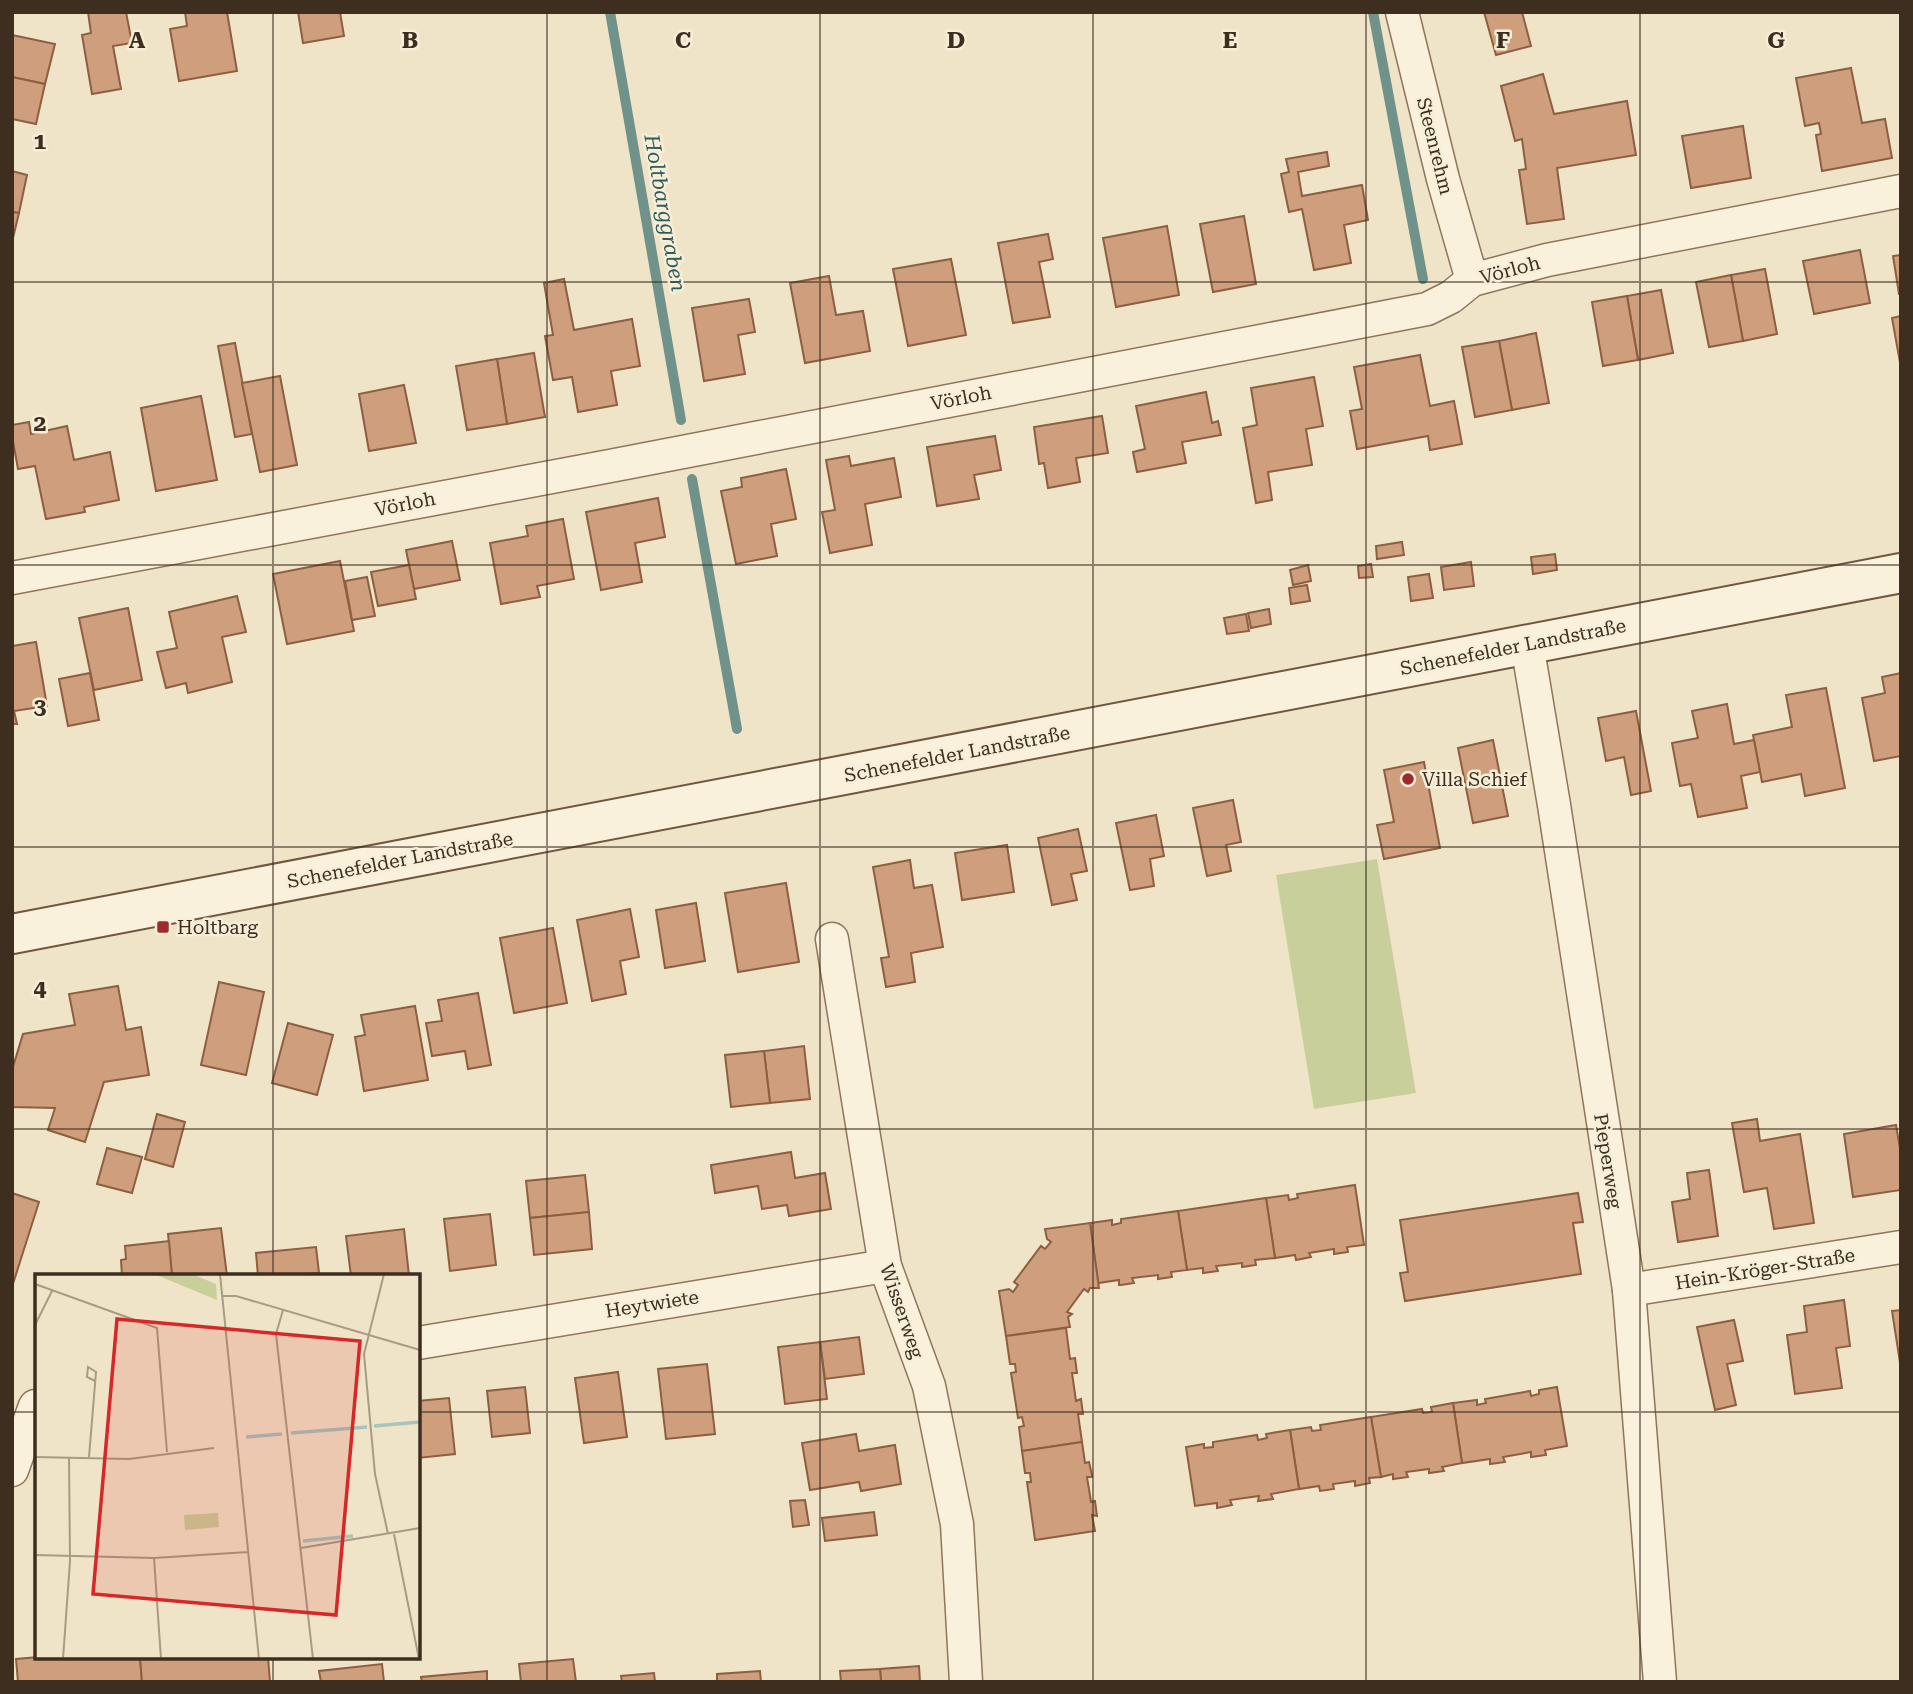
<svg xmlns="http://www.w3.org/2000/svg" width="1913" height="1694" font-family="'Roboto Serif',serif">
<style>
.green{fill:#c9cf9b}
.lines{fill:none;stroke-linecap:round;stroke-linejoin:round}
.stream{stroke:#6f938a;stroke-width:10}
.building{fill:#cf9f7d;stroke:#8d5f41;stroke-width:2}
.minor-casing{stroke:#8d765c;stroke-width:35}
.secondary-casing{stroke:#6f573f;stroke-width:42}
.minor{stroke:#faf1dc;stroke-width:32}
.secondary{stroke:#faf1dc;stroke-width:38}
.grid{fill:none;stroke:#3d2e20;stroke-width:2;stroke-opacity:0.55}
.poi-dot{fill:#9e2a2b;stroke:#f7eed8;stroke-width:2.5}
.labels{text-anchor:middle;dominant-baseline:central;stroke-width:5;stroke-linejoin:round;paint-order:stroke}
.street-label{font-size:19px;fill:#3d2e20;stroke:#f7eed8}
.poi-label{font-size:19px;fill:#3d2e20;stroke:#f7eed8;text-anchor:start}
.water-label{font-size:21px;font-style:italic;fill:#2f5d5a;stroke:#f7eed8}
.inset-river{fill:none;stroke:#a9c4bc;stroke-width:3.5}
.inset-road{fill:none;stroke:#a89b85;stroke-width:2}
.view{fill:#d62828;fill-opacity:0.15;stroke:#d62828;stroke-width:3.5}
.inset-edge{fill:none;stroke:#3d2e20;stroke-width:3.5}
.grid-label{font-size:23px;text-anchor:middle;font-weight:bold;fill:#3d2e20;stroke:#f7eed8;stroke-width:5;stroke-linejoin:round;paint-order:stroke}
</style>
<rect width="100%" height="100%" fill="#f0e4c8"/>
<polygon class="green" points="1377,859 1416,1093 1314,1109 1276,875"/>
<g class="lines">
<g class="stream">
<polyline points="610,12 681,420"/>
<polyline points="1373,12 1423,279"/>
<polyline points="692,479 737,729"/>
</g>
</g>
<g class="building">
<polygon points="88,12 126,12 132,43 113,46 121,89 92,94 82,35 91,33"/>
<polygon points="185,12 227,12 237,71 179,81 170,29 187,26"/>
<polygon points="298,12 340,12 344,36 303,43"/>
<polygon points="1484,12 1522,12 1531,46 1496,55"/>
<polygon points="12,35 55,44 45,84 12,77"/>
<polygon points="1851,68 1862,123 1885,119 1892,158 1822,171 1816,135 1821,134 1819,123 1805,126 1796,78"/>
<polygon points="1543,74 1554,114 1627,101 1636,155 1557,168 1564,219 1527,224 1519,170 1526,169 1522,139 1515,141 1501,86"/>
<polygon points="12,77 45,84 36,124 12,119"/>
<polygon points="1743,126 1751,178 1691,188 1682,136"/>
<polygon points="1327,152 1329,166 1298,172 1302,196 1362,185 1368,220 1344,225 1351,263 1314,270 1302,209 1289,212 1281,174 1289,172 1286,159"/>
<polygon points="12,171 27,175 19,213 12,212"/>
<polygon points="12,212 19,213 12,242"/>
<polygon points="1244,216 1256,284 1213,292 1200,224"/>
<polygon points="1167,226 1179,295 1116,307 1103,238"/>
<polygon points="1048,234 1053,259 1039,262 1050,317 1013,323 998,243"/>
<polygon points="1860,250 1870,303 1814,314 1803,261"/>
<polygon points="1901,255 1901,294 1899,294 1893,256"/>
<polygon points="951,259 966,335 908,346 893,269"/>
<polygon points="1765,269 1777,334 1743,341 1731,275"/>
<polygon points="1731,275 1743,341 1709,347 1696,282"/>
<polygon points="829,276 836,315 863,311 870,351 805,363 790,283"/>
<polygon points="564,279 574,330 632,319 640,366 611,371 617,405 578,412 572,377 553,380 545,336 553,335 544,283"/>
<polygon points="1661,290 1673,353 1638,360 1627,296"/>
<polygon points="1627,296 1638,360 1603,366 1592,302"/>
<polygon points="749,299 755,332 738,335 745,374 704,381 692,308"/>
<polygon points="1901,316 1901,368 1892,318"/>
<polygon points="1536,333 1549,403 1512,410 1499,341"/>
<polygon points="1499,341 1512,410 1475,417 1462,347"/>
<polygon points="235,343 252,434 235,437 218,346"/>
<polygon points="534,353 545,417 507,424 497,359"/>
<polygon points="1420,355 1430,406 1454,401 1462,444 1430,450 1428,436 1357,449 1350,411 1362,409 1354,367"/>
<polygon points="497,359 507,424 467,430 456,366"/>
<polygon points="280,376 297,465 260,472 242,383"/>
<polygon points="1314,377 1323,426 1306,429 1312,465 1268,472 1272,500 1256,503 1243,428 1257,425 1251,388"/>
<polygon points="404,385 416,443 369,451 359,394"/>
<polygon points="1206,392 1212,423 1218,421 1221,435 1182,442 1186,463 1137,472 1133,452 1145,449 1136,406"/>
<polygon points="201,396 217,480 156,491 141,408"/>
<polygon points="1102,416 1108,453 1076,458 1080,482 1048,488 1044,463 1039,464 1034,427"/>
<polygon points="29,422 31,434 67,426 74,460 110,452 119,500 84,507 85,512 46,519 35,466 18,469 12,436 12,425"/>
<polygon points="995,436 1001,470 974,475 979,499 937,506 927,447"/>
<polygon points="849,456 851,466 894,458 901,497 865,504 872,545 830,553 822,512 835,510 826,460"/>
<polygon points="786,469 796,519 771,524 777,556 736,564 721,491 742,487 741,478"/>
<polygon points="658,498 665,537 635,543 642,582 601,590 586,512"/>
<polygon points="563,519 574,579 537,586 540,597 501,604 490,543 528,536 526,526"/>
<polygon points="452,541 460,580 414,589 406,550"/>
<polygon points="1402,542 1404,555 1377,559 1376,546"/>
<polygon points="1555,554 1557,570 1533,574 1531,557"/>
<polygon points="340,561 354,631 287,644 273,574"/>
<polygon points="1471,562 1474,586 1444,590 1441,567"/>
<polygon points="1371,564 1373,577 1359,578 1358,566"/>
<polygon points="409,565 416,599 378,606 371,572"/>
<polygon points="1308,565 1311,581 1293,585 1290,570"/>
<polygon points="1429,574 1433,598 1411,601 1408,577"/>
<polygon points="367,577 375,616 352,620 345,581"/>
<polygon points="1307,585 1310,601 1291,604 1289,588"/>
<polygon points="237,596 246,632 222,637 232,682 188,693 186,683 166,688 157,652 177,648 169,612"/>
<polygon points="128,608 142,680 94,690 79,618"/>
<polygon points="1269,609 1271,624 1251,628 1248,613"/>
<polygon points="1246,614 1249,631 1227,634 1224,618"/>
<polygon points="36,642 47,706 14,711 17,724 12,724 12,646"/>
<polygon points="90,673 99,720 68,726 59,679"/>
<polygon points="1901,673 1901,756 1874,761 1862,698 1885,693 1882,677"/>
<polygon points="1826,688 1845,788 1805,796 1801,774 1762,782 1753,735 1792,727 1786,695"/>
<polygon points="1727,704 1734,744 1754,740 1760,772 1741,776 1747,808 1698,817 1691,784 1680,786 1672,743 1698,738 1692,711"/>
<polygon points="1636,711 1651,791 1631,795 1624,757 1606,761 1598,718"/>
<polygon points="1493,740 1508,816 1473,823 1458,748"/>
<polygon points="1424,762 1440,848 1384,859 1377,825 1394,822 1384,770"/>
<polygon points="1233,800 1241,842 1226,845 1231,871 1207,876 1193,808"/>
<polygon points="1156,815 1164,856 1150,859 1154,886 1130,890 1116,823"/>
<polygon points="1078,829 1087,871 1071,874 1077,900 1052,905 1038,838"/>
<polygon points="1007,845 1014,892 962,900 955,853"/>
<polygon points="910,860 914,888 932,885 943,947 911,953 915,982 886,987 881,958 889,957 873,867"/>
<polygon points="786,883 799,962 738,972 725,893"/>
<polygon points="696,903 705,961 665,968 656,910"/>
<polygon points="630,909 639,957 620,961 626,994 592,1001 577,920"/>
<polygon points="553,928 567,1003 514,1013 500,938"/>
<polygon points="219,982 264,992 246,1075 201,1065"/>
<polygon points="118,986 126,1030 141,1027 149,1075 104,1082 85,1142 48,1130 55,1108 12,1107 12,1070 23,1034 75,1025 69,994"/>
<polygon points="478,993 491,1065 468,1069 465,1051 432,1056 426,1023 442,1021 438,1000"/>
<polygon points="415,1006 428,1080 364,1091 355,1037 365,1035 361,1015"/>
<polygon points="288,1023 333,1035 317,1095 272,1083"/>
<polygon points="804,1046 810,1099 770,1103 764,1051"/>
<polygon points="764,1051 770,1103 731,1107 725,1055"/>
<polygon points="157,1114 185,1122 173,1167 145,1159"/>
<polygon points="1757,1119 1760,1141 1800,1134 1814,1223 1774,1229 1767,1188 1744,1192 1732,1123"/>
<polygon points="1896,1125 1901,1154 1901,1190 1853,1197 1844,1134"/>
<polygon points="107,1148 142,1157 132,1193 97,1184"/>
<polygon points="791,1152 795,1178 825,1173 831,1209 789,1216 787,1205 762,1209 758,1186 715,1193 711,1165"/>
<polygon points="1709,1170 1718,1236 1678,1242 1672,1202 1690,1199 1687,1173"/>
<polygon points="585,1175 589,1212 530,1218 526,1181"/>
<polygon points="1355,1185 1364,1245 1347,1247 1348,1252 1334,1254 1334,1249 1309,1253 1311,1257 1296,1260 1295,1255 1275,1258 1266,1198 1288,1195 1289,1200 1298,1198 1297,1194"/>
<polygon points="12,1193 39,1202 12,1287"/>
<polygon points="1578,1193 1583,1222 1573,1223 1581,1274 1405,1301 1400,1273 1408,1272 1400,1220"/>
<polygon points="1266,1198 1275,1258 1255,1260 1256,1265 1242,1267 1242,1263 1216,1266 1218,1271 1203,1273 1203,1268 1187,1270 1178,1211"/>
<polygon points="1178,1211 1187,1270 1171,1272 1172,1277 1158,1279 1158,1275 1132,1278 1134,1283 1121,1285 1119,1285 1119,1280 1098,1283 1090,1223 1112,1220 1112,1225 1121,1223 1121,1219"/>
<polygon points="589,1212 592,1249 534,1255 530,1218"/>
<polygon points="490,1214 496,1265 450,1271 444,1219"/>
<polygon points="1090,1223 1099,1288 1090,1288 1088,1292 1084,1289 1067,1312 1072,1314 1068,1317 1070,1327 1006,1336 999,1291 1009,1289 1013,1292 1018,1285 1014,1282 1041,1246 1045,1249 1051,1242 1047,1239 1045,1229"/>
<polygon points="221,1228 227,1276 172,1276 168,1234"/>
<polygon points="404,1229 409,1276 351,1276 346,1236"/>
<polygon points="169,1241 172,1276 122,1276 121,1260 126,1259 125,1246"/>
<polygon points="316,1247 319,1273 308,1274 308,1276 258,1276 256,1253"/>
<polygon points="1844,1300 1850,1346 1836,1348 1842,1388 1795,1394 1787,1335 1807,1332 1804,1306"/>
<polygon points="1901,1310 1901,1369 1892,1311"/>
<polygon points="1734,1320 1743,1361 1727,1364 1736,1405 1715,1410 1697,1327"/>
<polygon points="1066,1328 1070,1359 1075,1358 1077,1373 1072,1373 1076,1401 1081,1399 1083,1414 1078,1414 1082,1442 1022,1451 1019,1427 1024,1426 1022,1417 1018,1418 1011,1373 1016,1372 1015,1364 1010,1364 1006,1336"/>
<polygon points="859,1337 864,1374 825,1379 820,1342"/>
<polygon points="820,1342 827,1399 785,1404 778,1347"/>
<polygon points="707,1364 715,1434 666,1439 658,1369"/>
<polygon points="618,1372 627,1437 584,1443 575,1378"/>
<polygon points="525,1387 530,1433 492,1437 487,1391"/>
<polygon points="1557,1387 1567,1446 1545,1450 1546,1455 1531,1457 1531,1452 1503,1457 1505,1462 1490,1464 1490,1459 1462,1463 1453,1403 1477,1400 1477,1405 1486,1403 1485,1399 1530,1391 1531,1396 1539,1394 1539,1390"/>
<polygon points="449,1398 455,1454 418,1458 418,1401"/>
<polygon points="1453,1403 1462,1463 1442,1467 1444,1471 1429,1473 1429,1469 1406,1472 1408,1477 1393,1479 1393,1474 1381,1477 1371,1417 1422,1409 1423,1413 1432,1412 1431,1407"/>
<polygon points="1371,1417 1381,1477 1369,1478 1370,1483 1355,1486 1355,1481 1333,1484 1334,1489 1320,1491 1319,1486 1299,1489 1290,1430 1311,1427 1312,1431 1321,1430 1320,1425"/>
<polygon points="1290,1430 1299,1489 1271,1494 1273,1499 1258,1501 1259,1496 1230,1500 1232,1505 1217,1508 1217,1503 1195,1506 1186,1447 1204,1444 1204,1448 1213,1447 1213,1442 1257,1435 1258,1440 1267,1438 1266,1434"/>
<polygon points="856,1434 859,1451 895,1445 901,1484 861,1491 859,1482 810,1490 802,1443"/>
<polygon points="1082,1442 1085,1463 1089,1462 1092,1475 1092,1477 1087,1477 1091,1502 1095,1501 1097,1516 1092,1515 1095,1531 1035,1540 1027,1482 1031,1482 1030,1473 1025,1473 1022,1451"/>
<polygon points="805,1500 809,1525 793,1527 790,1501"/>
<polygon points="874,1512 877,1535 825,1541 822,1518"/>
<polygon points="39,1657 140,1657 142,1682 18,1682 16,1659"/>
<polygon points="140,1657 268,1657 270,1682 142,1682"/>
<polygon points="573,1659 576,1682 521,1682 519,1664"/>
<polygon points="382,1664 384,1682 321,1682 319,1671"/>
<polygon points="919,1666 920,1682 881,1682 880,1669"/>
<polygon points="880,1669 881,1682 841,1682 840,1671"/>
<polygon points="487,1671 487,1682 422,1682 421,1677"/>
<polygon points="760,1671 761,1682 717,1682 717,1674"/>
<polygon points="654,1673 655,1682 622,1682 621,1676"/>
</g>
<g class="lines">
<defs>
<g id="minor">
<polyline points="1402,12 1443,179 1472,280"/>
<polyline points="12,578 610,466 1427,309 1451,297 1472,280 1547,260 1901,191"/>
<polyline points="1527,644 1554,805 1629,1290 1660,1682"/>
<polyline points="832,939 885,1266 929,1386 957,1524 966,1682"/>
<polyline points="1629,1290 1901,1247"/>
<polyline points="418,1343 885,1266"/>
<polyline points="12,1470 35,1406 37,1406"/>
</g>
<polyline id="secondary" points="12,934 1901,573"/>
</defs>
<use href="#minor" class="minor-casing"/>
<use href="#secondary" class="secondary-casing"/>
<use href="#minor" class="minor"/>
<use href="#secondary" class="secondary"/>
</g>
<path class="grid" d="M273,12V1276M547,12V1682M820,12V1682M1093,12V1682M1366,12V1682M1640,12V1682M12,282H1901M12,565H1901M12,847H1901M12,1129H1901M12,1412H37M418,1412H1901M273,1657V1682"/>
<g class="poi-dot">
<circle cx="1408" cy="779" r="7"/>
<rect x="156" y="920" width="14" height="14" rx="3.5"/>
</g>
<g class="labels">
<g class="street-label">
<text transform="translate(1435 146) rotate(76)">Steenrehm</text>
<text transform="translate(1510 270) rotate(-15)">Vörloh</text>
<text transform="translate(961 398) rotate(-11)">Vörloh</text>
<text transform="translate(405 504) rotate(-11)">Vörloh</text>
<text transform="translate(1513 647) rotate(-11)">Schenefelder Landstraße</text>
<text transform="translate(957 754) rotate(-11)">Schenefelder Landstraße</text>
<text transform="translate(400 860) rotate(-11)">Schenefelder Landstraße</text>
<text transform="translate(1608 1161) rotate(81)">Pieperweg</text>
<text transform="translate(1765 1269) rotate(-9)">Hein-Kröger-Straße</text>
<text transform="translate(652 1304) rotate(-9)">Heytwiete</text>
<text transform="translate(902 1311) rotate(71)">Wisserweg</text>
</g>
<g class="poi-label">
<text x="1422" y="779">Villa Schief</text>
<text x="177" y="927">Holtbarg</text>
</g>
<g class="water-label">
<text transform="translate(665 213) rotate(80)">Holtbarggraben</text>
</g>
</g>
<g transform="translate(35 1274)">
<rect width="385" height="385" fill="#f0e4c8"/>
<path d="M119,0H157L181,10L182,26ZM183,239L184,253L150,256L149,241Z" fill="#c9cf9b"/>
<path class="inset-river" d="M339,152L385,148M256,159L332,153M211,163L247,160M268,267L318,262"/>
<path class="inset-road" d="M185,0L224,385M349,0L329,80L340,200L353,260M0,10L122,54L132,178M187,22H201L385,76M248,36L241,60L278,385M0,51L17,17M0,183L94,185L179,174M54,183L61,98L53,93L52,103L60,107M359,260L384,385M266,274L385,254M0,281L119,284L213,278M119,284L126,385M28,385L35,287L34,184"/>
<path class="view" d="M82,45L325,67L301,341L58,320Z"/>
<rect width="385" height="385" class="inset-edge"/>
</g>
<g class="grid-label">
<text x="137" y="48">A</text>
<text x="410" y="48">B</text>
<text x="683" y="48">C</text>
<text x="956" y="48">D</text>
<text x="1230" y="48">E</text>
<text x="1503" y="48">F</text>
<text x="1776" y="48">G</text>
<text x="40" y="149">1</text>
<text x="40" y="431">2</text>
<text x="40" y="714">3</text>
<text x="40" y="996">4</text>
</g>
<rect width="1913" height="1694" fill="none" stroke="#3d2e20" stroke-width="28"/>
</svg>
